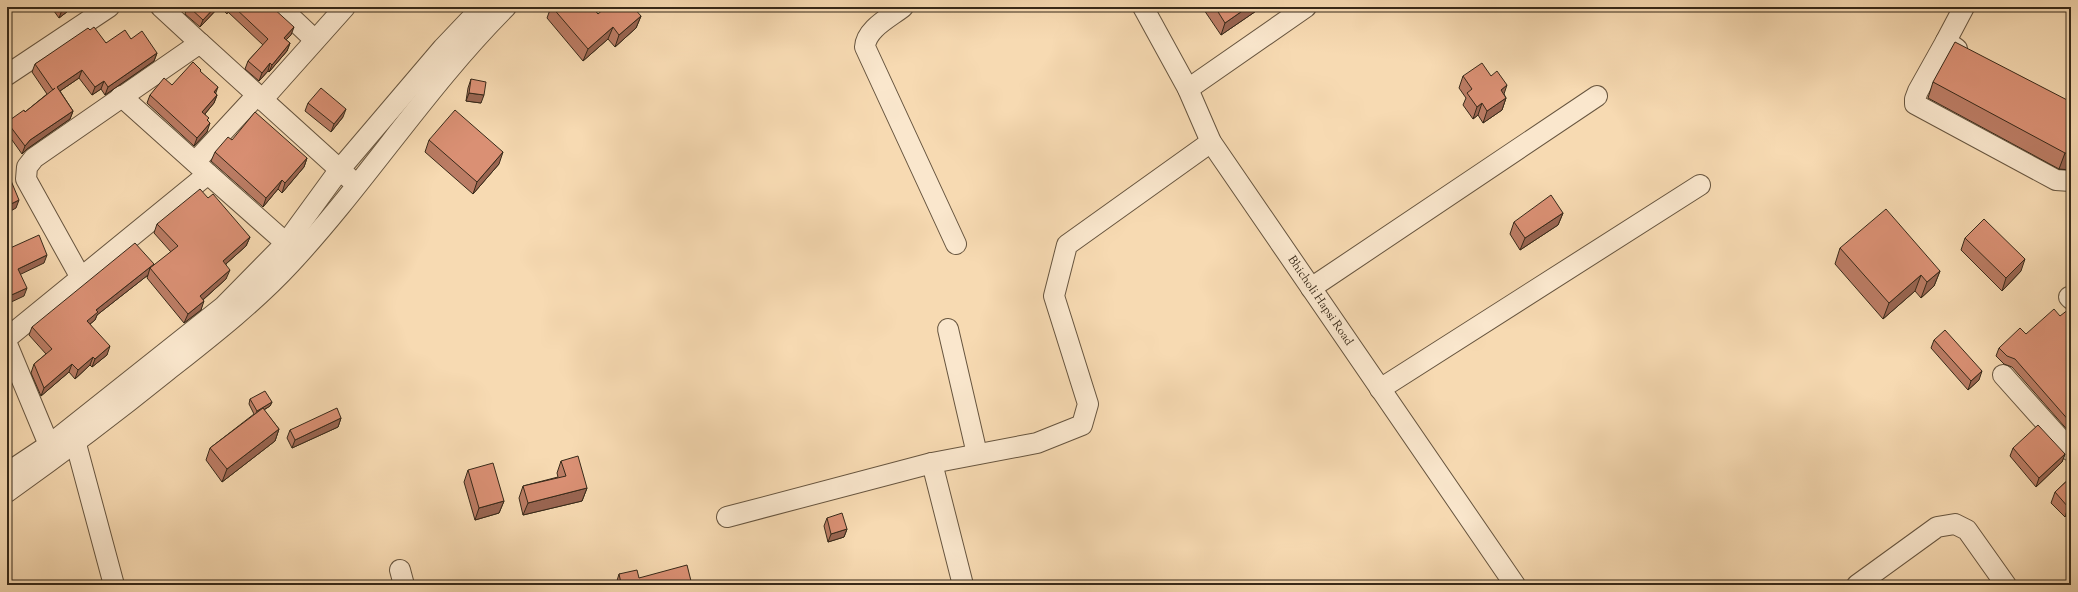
<svg xmlns="http://www.w3.org/2000/svg" width="2078" height="592" font-family="'Sorts Mill Goudy',serif">
<style>
.lines{fill:none;stroke-linecap:round;stroke-linejoin:round}
.minor-casing{stroke:#67553f;stroke-width:22}
.minor{stroke:#fae7cd;stroke-width:20}
.wall{fill:#bb7c64;stroke:#372919}
.shaded-wall{fill:#996551;stroke:#372919}
.building{fill:#da9074;stroke:#372919}
.labels{text-anchor:middle;dominant-baseline:central;stroke-width:3;stroke-linejoin:round;paint-order:stroke}
.street-label{font-size:12px;fill:#372919;stroke:#fae7cd}
</style>
<rect width="100%" height="100%" fill="#f7dab2"/>
<filter id="stains"><feTurbulence type="fractalNoise" baseFrequency=".005" numOctaves="4"/><feColorMatrix values="0 0 0 0 .2 0 0 0 0 .09 0 0 0 0 .02 0 0 0 .5 -.17"/></filter>
<radialGradient id="worn" r=".72"><stop offset=".6" stop-color="#630" stop-opacity="0"/><stop offset="1" stop-color="#630" stop-opacity=".3"/></radialGradient>
<g class="lines">
<defs>
<g id="minor">
<polyline points="161,7 200,43"/>
<polyline points="280,7 315,40"/>
<path d="M903,7C889,18 866,29 865,47L956,244"/>
<path id="s1" d="M1143,7L1188,89L1211,142L1515,585"/>
<polyline points="1946,41 1918,91 1915,99 1915,104 2056,180 2071,181"/>
<polyline points="1957,49 1946,41 1964,7"/>
<polyline points="7,75 109,7"/>
<polyline points="1188,89 1306,7"/>
<polyline points="121,96 208,174"/>
<polyline points="262,100 345,7"/>
<polyline points="195,162 257,95"/>
<polyline points="81,278 26,179 27,167 34,158 200,43 349,178"/>
<polyline points="1311,288 1597,96"/>
<polyline points="2069,297 2071,299"/>
<polyline points="948,329 977,454"/>
<polyline points="7,338 208,174 286,243"/>
<polyline points="7,344 49,445"/>
<polyline points="2003,375 2071,451"/>
<polyline points="1380,389 1700,185"/>
<polyline points="76,444 114,585"/>
<polyline points="932,463 963,585"/>
<polyline points="7,473 49,445 224,306 286,243 340,169 443,48 482,7"/>
<path d="M7,492C62,453 115,413 167,371C210,337 254,303 291,263C367,181 427,86 506,7"/>
<polyline points="727,517 932,463 1037,443 1082,425 1088,404 1054,296 1067,245 1211,142"/>
<polyline points="400,570 404,585"/>
<polyline points="1857,585 1937,527 1955,524 1967,530 2006,585"/>
</g>
</defs>
<use href="#minor" class="minor-casing"/>
<use href="#minor" class="minor"/>
</g>
<g class="wall">
<polygon points="51,7 73,7 72,8 59,18"/>
<polygon points="187,7 219,7 200,27 185,14"/>
<polygon points="220,7 272,7 291,35 286,40 290,43 287,51 269,72 268,71 259,81 245,69 248,61 263,45 228,12 227,14"/>
<polygon points="551,7 592,7 598,14 641,16 636,28 615,47 608,39 583,61 547,18"/>
<polygon points="1202,7 1262,7 1221,35"/>
<polygon points="90,30 106,43 131,39 157,53 154,61 105,95 101,89 92,95 79,78 60,91 73,111 70,119 27,149 22,154 7,133 7,122 25,112 47,94 32,72 35,64"/>
<polygon points="201,72 217,95 214,103 205,114 208,121 207,132 194,146 147,103 150,95 172,85"/>
<polygon points="1463,76 1504,94 1506,98 1502,110 1483,123 1478,115 1473,119 1463,105 1466,98 1459,88"/>
<polygon points="471,79 481,103 466,101 468,88"/>
<polygon points="1933,82 2071,102 2071,170 2059,169 1928,98"/>
<polygon points="308,103 343,117 331,132 305,111"/>
<polygon points="232,140 307,158 304,167 282,193 278,189 263,207 211,161 215,152"/>
<polygon points="429,140 499,164 473,194 425,152"/>
<polygon points="208,198 250,237 246,246 226,264 226,279 203,300 201,310 184,323 147,278 148,275 97,315 95,320 90,324 107,355 92,367 90,365 75,379 69,372 41,396 31,373 34,364 46,354 29,335 32,327 154,266 171,252 154,233 157,224"/>
<polygon points="1563,213 1558,225 1520,250 1510,234 1514,222"/>
<polygon points="1965,238 2021,271 2002,291 1961,250"/>
<polygon points="1840,248 1940,271 1934,286 1921,298 1915,291 1883,319 1835,264"/>
<polygon points="2071,312 2071,434 2012,367 2004,364 1996,356 1999,348 2060,316"/>
<polygon points="1934,340 1979,380 1968,390 1931,348"/>
<polygon points="250,399 272,402 270,406 264,410 279,429 275,441 222,482 206,460 210,448 254,414 249,404"/>
<polygon points="341,418 338,427 292,448 287,438 290,430"/>
<polygon points="2013,448 2065,454 2062,462 2036,487 2010,456"/>
<polygon points="561,461 587,488 582,501 523,515 519,498 523,486 558,477 557,473"/>
<polygon points="468,470 504,501 499,513 475,520 464,482"/>
<polygon points="2071,477 2071,517 2068,514 2065,517 2051,503 2055,492"/>
<polygon points="827,518 847,529 844,537 828,542 824,526"/>
<polygon points="619,574 639,578 616,584"/>
</g>
<g class="shaded-wall">
<polygon points="66,7 73,7 72,8 59,18 62,10"/>
<polygon points="215,7 219,7 200,27 203,20"/>
<polygon points="1248,7 1262,7 1221,35 1225,23"/>
<polygon points="641,16 636,28 615,47 619,35"/>
<polygon points="294,27 291,35 281,45 284,38"/>
<polygon points="613,27 608,39 583,61 588,49"/>
<polygon points="290,43 287,51 269,72 272,65"/>
<polygon points="157,53 154,61 105,95 108,87"/>
<polygon points="270,63 268,71 259,81 262,73"/>
<polygon points="82,70 79,78 54,95 57,87"/>
<polygon points="104,81 101,89 92,95 95,87"/>
<polygon points="1507,85 1503,97 1501,90"/>
<polygon points="218,87 215,95 214,92"/>
<polygon points="469,93 484,95 481,103 466,101"/>
<polygon points="217,95 214,103 199,121 202,112"/>
<polygon points="1506,98 1502,110 1483,123 1487,111"/>
<polygon points="1482,103 1478,115 1473,119 1477,107"/>
<polygon points="346,109 343,117 331,132 334,124"/>
<polygon points="73,111 70,119 27,149 22,154 25,146 30,140"/>
<polygon points="210,123 207,132 194,146 197,138"/>
<polygon points="503,152 499,164 473,194 477,182"/>
<polygon points="2065,153 2071,153 2071,170 2059,169"/>
<polygon points="307,158 304,167 282,193 285,183"/>
<polygon points="282,180 278,189 263,207 266,198"/>
<polygon points="19,200 16,208 7,213 7,206"/>
<polygon points="1563,213 1558,225 1520,250 1525,238"/>
<polygon points="250,237 246,246 219,270 223,261"/>
<polygon points="47,255 44,263 15,277 18,269"/>
<polygon points="2025,259 2021,271 2002,291 2006,278"/>
<polygon points="154,264 152,270 150,268 148,275 97,315 95,320 84,329 87,321 96,310"/>
<polygon points="230,270 226,279 197,305 200,296"/>
<polygon points="1940,271 1934,286 1921,298 1927,282"/>
<polygon points="1921,275 1915,291 1883,319 1889,303"/>
<polygon points="27,288 24,296 7,304 7,297"/>
<polygon points="204,301 201,310 184,323 188,314"/>
<polygon points="110,346 107,355 92,367 95,359"/>
<polygon points="93,357 90,365 75,379 78,370"/>
<polygon points="72,364 69,372 41,396 44,388"/>
<polygon points="1982,371 1979,380 1968,390 1971,381"/>
<polygon points="272,402 270,406 255,415 257,411"/>
<polygon points="341,418 338,427 292,448 295,440"/>
<polygon points="279,429 275,441 222,482 227,469"/>
<polygon points="2065,454 2062,462 2036,487 2039,478"/>
<polygon points="587,488 582,501 523,515 528,503"/>
<polygon points="504,501 499,513 475,520 479,508"/>
<polygon points="2071,504 2071,506 2068,514 2065,517 2068,507"/>
<polygon points="847,529 844,537 828,542 831,534"/>
</g>
<g class="building">
<polygon points="60,7 66,7 62,10"/>
<polygon points="189,7 215,7 203,20"/>
<polygon points="234,7 272,7 294,27 284,38 290,43 272,65 270,63 262,73 248,61 268,39"/>
<polygon points="552,7 592,7 598,14 606,7 633,7 641,16 619,35 613,27 588,49"/>
<polygon points="1215,7 1248,7 1225,23"/>
<polygon points="94,27 106,43 125,30 131,39 142,31 157,53 108,87 104,81 95,87 82,70 57,87 73,111 30,140 25,146 7,122 24,110 25,112 55,88 53,90 35,64 88,28 90,30"/>
<polygon points="1955,42 2071,102 2071,153 2065,153 1933,82"/>
<polygon points="193,62 201,70 200,71 218,87 214,92 217,95 202,112 209,118 207,120 210,123 197,138 150,95 164,78 172,85"/>
<polygon points="1482,63 1491,76 1497,71 1507,85 1501,90 1506,98 1487,111 1482,103 1477,107 1467,93 1472,89 1463,76"/>
<polygon points="471,79 486,82 484,95 469,93"/>
<polygon points="321,88 346,109 334,124 308,103"/>
<polygon points="455,110 503,152 477,182 429,140"/>
<polygon points="255,112 307,158 285,183 282,180 266,198 215,152 228,137 232,140"/>
<polygon points="7,171 19,200 7,206"/>
<polygon points="200,189 208,198 213,194 250,237 223,261 230,270 200,296 204,301 188,314 150,268 178,246 157,224"/>
<polygon points="1551,195 1563,213 1525,238 1514,222"/>
<polygon points="1886,209 1940,271 1927,282 1921,275 1889,303 1840,248"/>
<polygon points="1984,219 2025,259 2006,278 1965,238"/>
<polygon points="39,235 47,255 18,269 27,288 7,297 7,246 8,249"/>
<polygon points="135,243 154,264 96,310 98,312 87,321 110,346 95,359 93,357 78,370 72,364 44,388 34,364 52,349 32,327"/>
<polygon points="2054,309 2060,316 2069,309 2071,312 2071,423 2015,359 2007,356 1999,348 2020,328 2026,334"/>
<polygon points="1945,330 1982,371 1971,381 1934,340"/>
<polygon points="265,391 272,402 257,411 250,399"/>
<polygon points="263,408 279,429 227,469 210,448"/>
<polygon points="337,408 341,418 295,440 290,430"/>
<polygon points="2038,425 2065,454 2039,478 2013,448"/>
<polygon points="578,456 587,488 528,503 523,486 566,476 561,461"/>
<polygon points="493,463 504,501 479,508 468,470"/>
<polygon points="2071,477 2071,504 2068,507 2055,492"/>
<polygon points="842,513 847,529 831,534 827,518"/>
<polygon points="687,565 692,585 612,585 621,583 619,574 637,570 639,578"/>
</g>
<g class="labels">
<g class="street-label">
<text stroke="none"><textPath href="#s1" startOffset="344">Bhicholi Hapsi Road</textPath></text>
</g>
</g>
<rect width="2078" height="592" fill="none" stroke="#f7dab2" stroke-width="24"/>
<rect x="8" y="8" width="2062" height="576" fill="none" stroke="#372919" stroke-width="2"/>
<rect x="12" y="12" width="2054" height="568" fill="none" stroke="#372919"/>
<rect width="100%" height="100%" filter="url(#stains)"/>
<rect width="100%" height="100%" fill="url(#worn)"/>
</svg>
